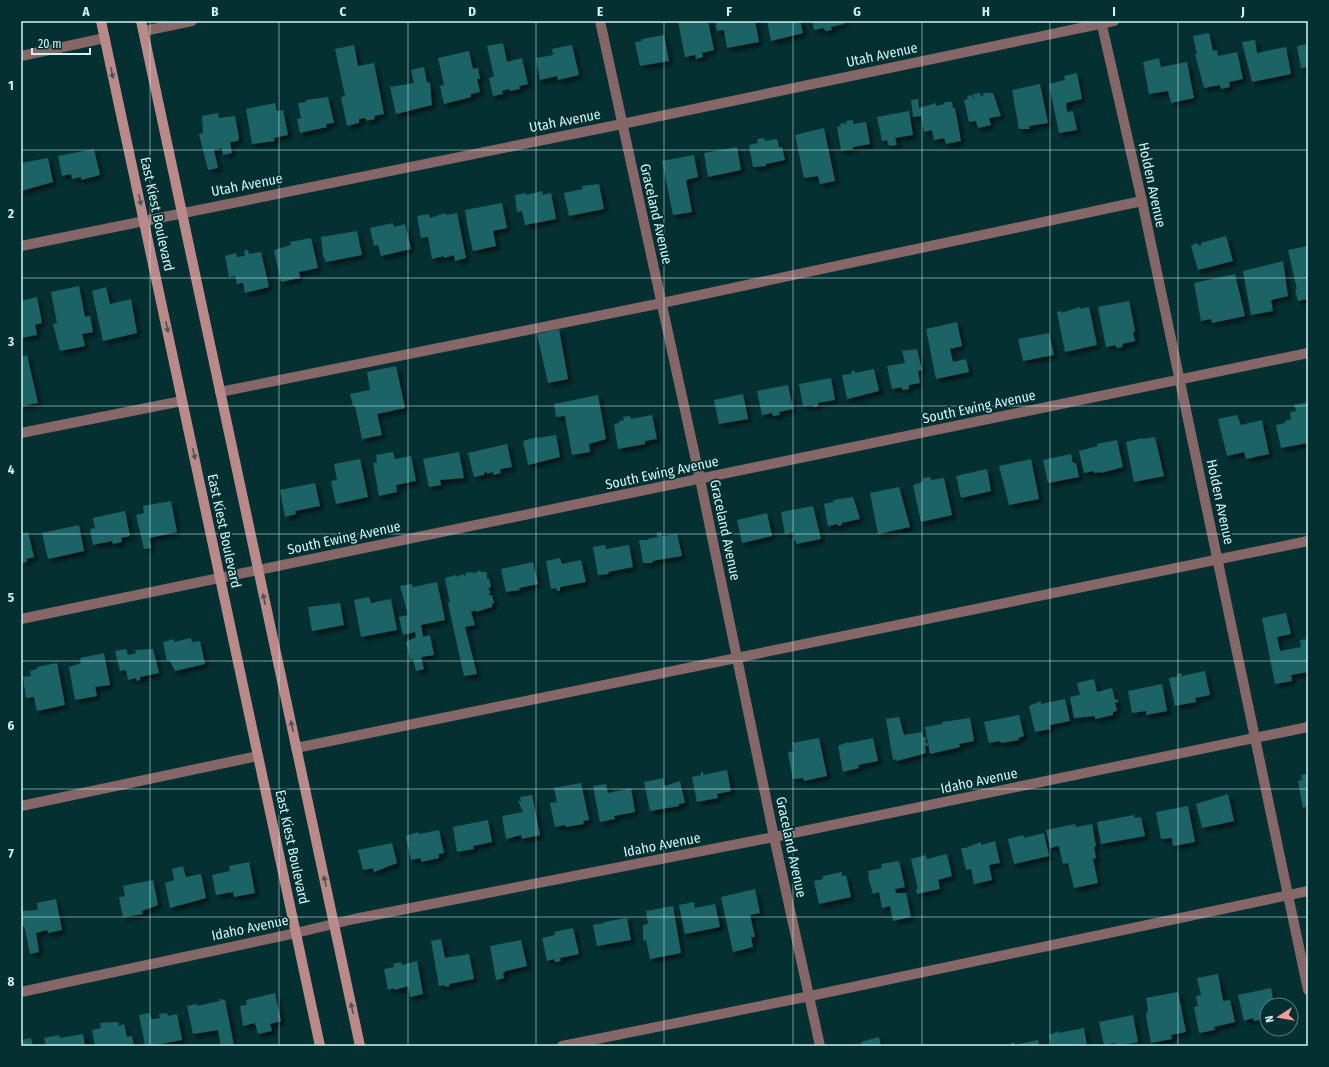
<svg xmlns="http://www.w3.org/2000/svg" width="1329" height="1067" font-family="'Fira Sans Condensed',sans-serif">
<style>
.building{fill:#1a6466;filter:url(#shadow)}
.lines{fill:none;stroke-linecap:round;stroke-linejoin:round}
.service{stroke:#866767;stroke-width:10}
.minor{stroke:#866767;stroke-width:10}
.secondary{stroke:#ba8a8a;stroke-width:10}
.oneway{fill:#4d5455}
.grid{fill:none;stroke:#d0f4f5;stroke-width:1;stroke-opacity:0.55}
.labels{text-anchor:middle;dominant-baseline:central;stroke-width:3.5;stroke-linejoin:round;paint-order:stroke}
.street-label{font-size:14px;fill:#d0f4f5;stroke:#053032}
.neatline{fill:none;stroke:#d0f4f5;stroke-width:1.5}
.grid-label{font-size:13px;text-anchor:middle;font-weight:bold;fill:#d0f4f5}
</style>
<defs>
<filter id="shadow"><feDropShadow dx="3.5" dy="3.5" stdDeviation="2" flood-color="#0009"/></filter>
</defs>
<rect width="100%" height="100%" fill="#053032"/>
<g class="building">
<polygon points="678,21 708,21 714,50 702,53 703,57 696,59 695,55 685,57"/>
<polygon points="715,21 755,21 759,42 727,48 724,30 717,31"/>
<polygon points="767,21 800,21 803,33 771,41"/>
<polygon points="812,21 844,21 844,24 831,27 832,30 825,31 824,28 814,30"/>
<polygon points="1209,33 1213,51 1217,50 1218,56 1237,52 1243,79 1229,82 1230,87 1221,89 1220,85 1204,88 1195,54 1197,54 1193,36"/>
<polygon points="664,35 669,61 640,66 635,42 642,41 642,39"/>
<polygon points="1308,39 1308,67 1301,68 1297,46 1307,44 1306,40"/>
<polygon points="1255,40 1257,53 1286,47 1291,74 1252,82 1242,42"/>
<polygon points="503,43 507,62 522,58 528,84 519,86 520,89 510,91 509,89 502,91 503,94 493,96 489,78 494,76 487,46"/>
<polygon points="354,45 358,66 374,63 384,114 374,116 375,119 366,121 366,118 359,119 359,123 347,126 341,97 345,96 335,49"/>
<polygon points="572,45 579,75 558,80 557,76 540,80 536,58 553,55 552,49"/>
<polygon points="469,51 473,69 478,68 480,79 477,79 480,92 471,94 471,97 444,104 440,86 444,85 438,58"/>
<polygon points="1159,58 1161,67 1187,62 1194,98 1171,103 1168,91 1149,94 1143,62"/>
<polygon points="424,67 427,83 430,82 432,105 396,114 390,87 414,83 411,70"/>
<polygon points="1077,73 1082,99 1066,103 1067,112 1073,111 1077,130 1059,133 1049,84 1065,80 1064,76"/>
<polygon points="1040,84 1048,123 1029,126 1030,129 1019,129 1012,90"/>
<polygon points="980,93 981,96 984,95 983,93 993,93 1001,116 989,118 991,125 978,128 976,121 969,122 964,100 968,99 967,96 972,95 973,98 974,98 973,94"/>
<polygon points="328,97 334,123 326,124 327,127 300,133 297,119 301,118 298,103 306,102 306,100"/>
<polygon points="918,99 919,108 936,103 936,106 945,104 944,102 952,102 953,108 955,108 961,141 946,144 944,138 934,140 932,130 924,132 921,116 913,117 911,100"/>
<polygon points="275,103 277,111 283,110 288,135 274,138 275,141 252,144 246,109"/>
<polygon points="909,111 913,135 895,138 897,145 889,146 887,140 882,141 877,117"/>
<polygon points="218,113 219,118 235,116 239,138 238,141 230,142 232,153 223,155 222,148 214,150 218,168 208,170 199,134 203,133 202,116"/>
<polygon points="853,120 853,124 866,122 870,144 853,147 853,149 841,150 837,127 841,126 840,124 845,123 847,125 846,121"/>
<polygon points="824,128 835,181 820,184 818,176 804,178 795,135"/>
<polygon points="764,138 765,141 777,139 779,147 782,147 785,160 766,164 766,166 753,167 749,145 758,143 757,139"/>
<polygon points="737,147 741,170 708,177 704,153"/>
<polygon points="94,149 100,175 81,180 81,177 72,179 71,174 62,176 58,156"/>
<polygon points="694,155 698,177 686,180 692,212 673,215 662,161"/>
<polygon points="48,158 53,182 21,191 21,163"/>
<polygon points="599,184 604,209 569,216 564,193 583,189 582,186"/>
<polygon points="542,191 543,195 551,193 556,219 525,225 522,211 517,212 515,195 526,193 526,195"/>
<polygon points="502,203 507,228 493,231 496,246 473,251 468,229 465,210"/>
<polygon points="445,213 446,215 457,213 466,258 455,261 454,255 444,258 444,256 432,259 428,237 421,238 417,216 429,214 430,218"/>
<polygon points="393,223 394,227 405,224 411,249 381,256 378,245 374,246 370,228"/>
<polygon points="357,231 362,255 326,262 323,256 321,237"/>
<polygon points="1226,236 1233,261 1198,270 1191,246 1197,243 1199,246 1201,246 1201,243"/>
<polygon points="311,238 318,268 299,272 300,278 281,282 274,250 291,245 290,242"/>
<polygon points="1308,246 1308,299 1298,301 1295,290 1297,289 1288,250"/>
<polygon points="248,250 249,254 261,252 269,287 245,293 243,283 237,284 235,276 229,277 225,256 236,253 237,257 245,256 244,251"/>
<polygon points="1283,261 1288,296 1271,300 1273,311 1251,315 1243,271"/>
<polygon points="1235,274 1245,316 1212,323 1211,319 1201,321 1194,283"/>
<polygon points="79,286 85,317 90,316 93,332 82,334 85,346 60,351 53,324 57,323 51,292"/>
<polygon points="106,287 110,304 131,299 137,333 103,341 92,291"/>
<polygon points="37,297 42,323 35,325 37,335 21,338 21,301"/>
<polygon points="1129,301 1135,331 1133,332 1135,341 1122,344 1123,347 1116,348 1116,345 1106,347 1098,307"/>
<polygon points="1080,307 1080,309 1089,307 1097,345 1065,352 1057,312 1061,311 1061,313"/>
<polygon points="957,322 962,346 950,349 953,362 966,359 969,372 936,379 926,329"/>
<polygon points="559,329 568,379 548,383 537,334"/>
<polygon points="1049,333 1054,355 1023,361 1018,339"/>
<polygon points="917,349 922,370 918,371 920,383 909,385 909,389 902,390 902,387 892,389 887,366 905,363 902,351"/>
<polygon points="27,355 38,403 21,406 21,357"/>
<polygon points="396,366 405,408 377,414 382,435 362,439 355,406 353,406 350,394 370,390 367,372"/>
<polygon points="874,369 879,391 847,399 842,375 852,374 851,371 855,371 855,373"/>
<polygon points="831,378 835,400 818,403 818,406 813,407 813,405 803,406 799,384"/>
<polygon points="788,385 793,409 779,412 780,415 773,416 772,413 762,415 757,391"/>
<polygon points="743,394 748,419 719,424 714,400"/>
<polygon points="598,395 606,439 589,444 590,452 572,455 565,416 556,417 554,404"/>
<polygon points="1308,402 1308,443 1281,448 1276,425 1285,423 1285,421 1291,419 1290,412 1296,411 1294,405"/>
<polygon points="652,415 657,439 645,441 645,444 618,449 614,424 619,423 619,421 624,420 623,417 630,416 631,419"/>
<polygon points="1237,415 1241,425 1262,420 1269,454 1246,459 1244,452 1227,456 1218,419"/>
<polygon points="556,435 560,457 528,465 523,441 537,437 537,438"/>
<polygon points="1155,437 1164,476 1134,482 1126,442 1142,438 1143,439"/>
<polygon points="1117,440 1123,467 1101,473 1101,472 1094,473 1094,471 1084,473 1079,451 1098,446 1097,444"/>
<polygon points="507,444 512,467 500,469 501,473 493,475 493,472 487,474 487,472 484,473 484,475 474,477 468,453"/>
<polygon points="393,452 395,459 411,456 416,481 396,485 397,492 379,496 373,463 377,463 376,455"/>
<polygon points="459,452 464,478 440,480 441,485 429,487 423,459"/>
<polygon points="1071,454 1073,463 1076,463 1079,477 1048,483 1043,460"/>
<polygon points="360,459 368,497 336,504 331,481 337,480 334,464"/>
<polygon points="1031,459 1039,499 1009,505 999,466"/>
<polygon points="987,469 991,491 961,498 956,476"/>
<polygon points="930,477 931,480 944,478 952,515 921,522 913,485 922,482 923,478"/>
<polygon points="315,483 320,506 295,511 296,514 285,517 280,490"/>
<polygon points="899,487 910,527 878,534 870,493"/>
<polygon points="853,497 860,519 841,523 842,525 838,526 838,524 828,526 824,504 834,502 833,500"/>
<polygon points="171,501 177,532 149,538 151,548 144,549 136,515 144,513 143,506"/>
<polygon points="813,506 821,539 796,544 796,540 794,541 794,532 785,534 781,512"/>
<polygon points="125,511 130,536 121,538 122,542 113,544 112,541 93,545 90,529 95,528 93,518"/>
<polygon points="767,513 772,536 742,543 737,520"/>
<polygon points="79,525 84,551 48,559 42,533"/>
<polygon points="28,532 34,557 26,559 27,562 21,563 21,534"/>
<polygon points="661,532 662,536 677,534 682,556 652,561 653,563 643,563 639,540 648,540 648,539 658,537 656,533"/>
<polygon points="605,545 606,549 629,545 633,567 608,572 609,574 598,575 593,547"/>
<polygon points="560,558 562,564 581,560 586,582 560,587 560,591 557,591 556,588 551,589 546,561"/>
<polygon points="533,562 538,584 519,588 520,590 506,592 501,569"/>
<polygon points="480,570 481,572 487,572 487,579 489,578 491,587 488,588 491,593 489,593 490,596 492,595 494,603 492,604 492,607 476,612 475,610 471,612 475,625 465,627 477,674 464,676 448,603 450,603 445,578 456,575 457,577 463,574 464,576 466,575 465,573 473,572 473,574"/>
<polygon points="437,582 445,620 421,625 423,637 430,635 434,655 421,657 424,669 416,671 413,659 410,660 406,642 416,637 415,632 403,635 399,617 408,615 400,586 412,584 413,587"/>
<polygon points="369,597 371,603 391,599 397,630 361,637 354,600"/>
<polygon points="340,603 344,625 312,631 308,607"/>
<polygon points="1286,613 1291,634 1277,637 1280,651 1301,647 1300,640 1308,639 1308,672 1291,675 1292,681 1275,684 1262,618"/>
<polygon points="191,638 192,642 200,641 205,664 175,671 170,661 167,661 163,642 174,639 174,642"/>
<polygon points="126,649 128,655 136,653 135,650 153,649 159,673 140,677 140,680 137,681 136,678 128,680 126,670 120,671 115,651"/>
<polygon points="104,653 110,685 95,687 97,696 75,700 69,667 81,663 80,658"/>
<polygon points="57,663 65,705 37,711 34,697 26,698 23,677 31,676 30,671 37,669 37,667"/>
<polygon points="1205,671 1210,695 1195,698 1196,702 1175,706 1169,678 1177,677 1177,674 1181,673 1182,676"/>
<polygon points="1094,679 1097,692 1112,688 1115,700 1118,699 1118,702 1115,703 1117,711 1113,712 1113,715 1095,719 1095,716 1074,718 1070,697 1080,695 1077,683"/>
<polygon points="1162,684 1167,711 1146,715 1146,711 1132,713 1128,691"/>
<polygon points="1065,699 1070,721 1050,725 1050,729 1035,732 1029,706 1041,701 1041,704"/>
<polygon points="1019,715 1024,736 1018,738 1019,740 1001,743 1000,741 989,743 984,722"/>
<polygon points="899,717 904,735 922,732 923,737 926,737 925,743 927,742 928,746 925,746 926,753 897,761 896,759 893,760 886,719"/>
<polygon points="970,718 974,741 959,744 960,747 930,754 925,727 942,724 942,722"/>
<polygon points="819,738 827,776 804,781 803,778 793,779 788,754 789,752 794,751 792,743"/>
<polygon points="873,738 878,761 858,765 859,768 843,772 838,746 848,742 849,743"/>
<polygon points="727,770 731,791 717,794 718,798 697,802 692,777 701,775 701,772 703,772 703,775"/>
<polygon points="1308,774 1308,806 1303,808 1298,781 1302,780 1301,775"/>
<polygon points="663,778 665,786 680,781 685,803 679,804 679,806 650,811 644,782"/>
<polygon points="581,783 589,820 583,821 584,824 566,827 565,825 555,827 550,803 557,802 554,788"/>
<polygon points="606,784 608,793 631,788 635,812 614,816 615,819 600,822 593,786"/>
<polygon points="1228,794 1234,821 1202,828 1196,804"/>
<polygon points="532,795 540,835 522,839 521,835 506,839 502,816 523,812 518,801 521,801 520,797"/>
<polygon points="1188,806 1195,842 1173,846 1172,838 1161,839 1156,812"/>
<polygon points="1134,815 1135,818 1141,817 1145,836 1101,844 1097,822"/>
<polygon points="488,820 492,842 473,846 474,849 457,852 453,827"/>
<polygon points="1075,824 1076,827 1092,824 1096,846 1094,847 1096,858 1093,859 1098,883 1074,888 1068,863 1063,864 1059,846 1050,848 1046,830"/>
<polygon points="439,830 444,853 439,854 439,858 421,862 421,858 411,860 406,836 418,832 419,834"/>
<polygon points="1044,833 1049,856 1014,864 1008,839 1023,835 1024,838"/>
<polygon points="995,841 1000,863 989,865 992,880 974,884 971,869 966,870 961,848 965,848 981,842 981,845"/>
<polygon points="392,843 397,863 374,872 373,868 363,870 358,850"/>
<polygon points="947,854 952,876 938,880 940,889 917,894 916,889 918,889 911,859 926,855 927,859"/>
<polygon points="899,861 905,887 895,889 896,893 906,893 911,917 893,921 890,906 882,908 879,892 873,894 868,877 869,877 868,871 882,868 881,864"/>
<polygon points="249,862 255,893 234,897 233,892 216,895 212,875 230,871 229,866"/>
<polygon points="183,866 186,877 201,874 206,898 170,908 165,883 174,880 172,869"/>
<polygon points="842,872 842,876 846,875 851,897 819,904 814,881 823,879 823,876"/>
<polygon points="153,880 158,905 142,911 143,914 123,917 119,897 125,896 123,886"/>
<polygon points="755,889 760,913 750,915 755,937 751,937 753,947 733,952 721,897"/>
<polygon points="56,899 62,930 48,933 47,930 36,933 39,952 30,954 26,934 24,926 21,927 21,911 38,910 37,903"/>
<polygon points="694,902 695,908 715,904 720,927 685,934 679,905"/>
<polygon points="673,906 681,953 650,959 646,940 643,941 643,925 648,924 646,911"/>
<polygon points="627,918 631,940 597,946 593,925 605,923 604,922"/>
<polygon points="573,928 579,954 560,958 561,961 555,962 554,959 547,961 542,938 555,935 554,932"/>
<polygon points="441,939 445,958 469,954 474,979 449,984 450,986 445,987 445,985 439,986 431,941"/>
<polygon points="521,940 527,966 506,971 503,973 504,978 496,980 490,946"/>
<polygon points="417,961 423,994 410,997 408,986 395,990 394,988 388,990 384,969 394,967 393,964 401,962 402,965"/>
<polygon points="1218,974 1223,1001 1230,1000 1235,1022 1214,1027 1215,1030 1199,1033 1194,1007 1198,1006 1196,996 1201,995 1197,978"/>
<polygon points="1271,988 1274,1005 1267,1005 1267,1019 1254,1021 1253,1018 1244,1021 1238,995"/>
<polygon points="1178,992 1186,1032 1171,1035 1172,1039 1151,1043 1146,1016 1148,1009 1146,998"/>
<polygon points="275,993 281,1021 270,1024 272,1031 258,1034 255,1023 243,1026 240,1006 247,1005 246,1000"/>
<polygon points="219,999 225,1000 234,1046 221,1046 218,1030 193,1034 187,1006 197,1004 197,1006 220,1001"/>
<polygon points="149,1013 152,1019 160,1018 159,1014 167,1013 168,1016 177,1014 182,1040 156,1045 145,1045 139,1015"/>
<polygon points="1133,1015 1138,1042 1120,1046 1116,1046 1115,1043 1104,1045 1099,1022"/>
<polygon points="118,1022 119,1026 124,1024 127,1037 132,1036 134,1046 95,1046 92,1030 101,1028 100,1023"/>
<polygon points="1084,1028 1087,1046 1052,1046 1049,1035 1059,1031 1059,1033"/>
<polygon points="83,1034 85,1046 46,1046 44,1038 59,1035 60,1038"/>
<polygon points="879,1037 881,1046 862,1046 861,1042"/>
<polygon points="31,1038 33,1046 21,1046 21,1040"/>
<polygon points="1038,1040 1039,1046 1012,1046 1011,1043 1014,1042 1015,1045"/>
</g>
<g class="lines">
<g class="service">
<polyline points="144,31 192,21"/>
<polyline points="21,56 105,38"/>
<polyline points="220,392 662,303 1142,201"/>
<polyline points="21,433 182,401"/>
<polyline points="296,748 1308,541"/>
<polyline points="21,806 258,756"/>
<polyline points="562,1046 810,996 1308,891"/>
</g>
<g class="minor">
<polyline points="600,21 700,479 774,837 820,1046"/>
<polyline points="1101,21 1142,201 1308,990"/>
<polyline points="21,246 622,124 1114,21"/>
<polyline points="21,619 1308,353"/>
<polyline points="21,992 296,933 354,919 774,837 1308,727"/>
</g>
<g class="secondary">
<polyline points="101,21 320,1046"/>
<polyline points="141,21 360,1046"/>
</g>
</g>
<defs><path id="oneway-solid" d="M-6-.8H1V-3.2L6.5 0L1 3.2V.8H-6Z"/></defs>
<g class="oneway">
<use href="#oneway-solid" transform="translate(112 73) rotate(78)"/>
<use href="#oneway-solid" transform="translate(140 200) rotate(78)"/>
<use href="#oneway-solid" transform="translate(167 327) rotate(78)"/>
<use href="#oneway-solid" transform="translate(194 454) rotate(78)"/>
<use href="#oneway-solid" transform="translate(264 599) rotate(-102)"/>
<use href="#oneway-solid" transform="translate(292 726) rotate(-102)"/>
<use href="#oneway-solid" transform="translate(325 881) rotate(-102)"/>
<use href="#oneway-solid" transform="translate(352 1008) rotate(-102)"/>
</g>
<path class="grid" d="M150,21V1046M279,21V1046M408,21V1046M536,21V1046M664,21V1046M793,21V1046M922,21V1046M1050,21V1046M1178,21V1046M21,150H1308M21,278H1308M21,406H1308M21,534H1308M21,661H1308M21,789H1308M21,917H1308"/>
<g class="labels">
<g class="street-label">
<text transform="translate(882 55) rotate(-12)">Utah Avenue</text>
<text transform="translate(565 121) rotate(-11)">Utah Avenue</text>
<text transform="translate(247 185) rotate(-11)">Utah Avenue</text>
<text transform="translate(1152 185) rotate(78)">Holden Avenue</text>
<text transform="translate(157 214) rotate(78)">East Kiest Boulevard</text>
<text transform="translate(656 214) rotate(77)">Graceland Avenue</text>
<text transform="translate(979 407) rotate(-12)">South Ewing Avenue</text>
<text transform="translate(662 473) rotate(-12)">South Ewing Avenue</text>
<text transform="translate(1220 502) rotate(78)">Holden Avenue</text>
<text transform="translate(725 530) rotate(78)">Graceland Avenue</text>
<text transform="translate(224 531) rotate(78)">East Kiest Boulevard</text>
<text transform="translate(344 538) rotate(-12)">South Ewing Avenue</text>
<text transform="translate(979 781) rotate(-12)">Idaho Avenue</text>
<text transform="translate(662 845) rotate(-11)">Idaho Avenue</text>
<text transform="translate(292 847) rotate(78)">East Kiest Boulevard</text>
<text transform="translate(791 847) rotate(78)">Graceland Avenue</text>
<text transform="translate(250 928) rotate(-12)">Idaho Avenue</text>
</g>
</g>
<rect width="1329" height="1067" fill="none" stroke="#053032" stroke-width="44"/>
<g transform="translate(1279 1017) rotate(258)"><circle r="19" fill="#053032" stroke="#567e80"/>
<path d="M0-3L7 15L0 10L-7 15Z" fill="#f59b9c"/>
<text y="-6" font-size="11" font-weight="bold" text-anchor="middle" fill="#d0f4f5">N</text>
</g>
<path d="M32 48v6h58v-6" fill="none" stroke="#d0f4f5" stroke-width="2"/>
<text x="38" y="48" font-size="12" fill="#d0f4f5" stroke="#053032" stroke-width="3" paint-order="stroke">20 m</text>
<rect x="22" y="22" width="1285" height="1023" class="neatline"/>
<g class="grid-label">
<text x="86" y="16">A</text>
<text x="215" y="16">B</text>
<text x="343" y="16">C</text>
<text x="472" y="16">D</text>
<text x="600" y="16">E</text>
<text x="729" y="16">F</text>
<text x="857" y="16">G</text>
<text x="986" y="16">H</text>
<text x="1114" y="16">I</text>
<text x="1243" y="16">J</text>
<text x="11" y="90">1</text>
<text x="11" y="218">2</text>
<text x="11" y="346">3</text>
<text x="11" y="474">4</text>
<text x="11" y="602">5</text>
<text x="11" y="730">6</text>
<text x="11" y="858">7</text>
<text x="11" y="986">8</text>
</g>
</svg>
